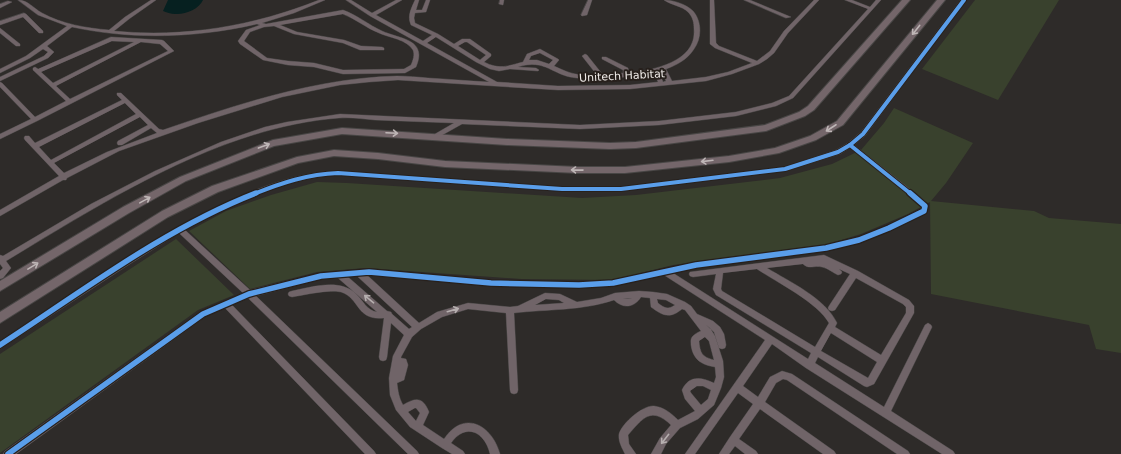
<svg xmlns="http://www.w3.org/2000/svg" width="1121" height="454" font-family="'DejaVu Sans',sans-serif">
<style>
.green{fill:#39412d}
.water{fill:#062020}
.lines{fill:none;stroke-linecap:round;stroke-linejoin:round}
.street-casing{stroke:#484645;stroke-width:1}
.secondary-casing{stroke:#484645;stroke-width:2}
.street{fill:#706468;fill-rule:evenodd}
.secondary{fill:#74666a;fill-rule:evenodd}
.cycleway-far1-casing{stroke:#27201c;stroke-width:6}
.cycleway-casing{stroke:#27201c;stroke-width:8}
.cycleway-far1{stroke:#5a9eea;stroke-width:4}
.cycleway{stroke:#5a9eea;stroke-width:5.5}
.oneway{stroke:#beb6b6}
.oneway2{stroke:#b6afaf}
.labels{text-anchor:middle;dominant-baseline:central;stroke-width:4;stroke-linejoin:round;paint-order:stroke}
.street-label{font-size:11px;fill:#f0ece9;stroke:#27201c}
</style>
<rect width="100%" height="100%" fill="#2e2b29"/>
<g class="green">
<polygon points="975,0 1059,0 998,100 922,69"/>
<polygon points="894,108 973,143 946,183 931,201 1034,211 1049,218 1121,224 1121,353 1096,349 1089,325 931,294 930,202 908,214 861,234 818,247 673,265 613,280 521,279 365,268 317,272 250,289 189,231 226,211 271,195 317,182 347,183 582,198 636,195 780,178 832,164 861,150 884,123"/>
<polygon points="176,239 234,295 198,310 0,453 0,354"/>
</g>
<path class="water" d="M168,0H203C199,9 185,15 175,14C171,14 166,12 163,11Z"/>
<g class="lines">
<defs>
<g id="street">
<path d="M18,0C28,0 33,8 42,13C62,24 86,28 109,30L125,17L151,0H156L129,19L114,31C184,38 254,26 319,0H325L294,13L262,23L266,24L343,10C357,15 369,25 382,31C400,39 428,39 416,67L405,73L343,74L314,67L288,65L263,60L240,44L238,41L246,30L260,25L257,24C197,38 132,40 72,27L47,46L54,52L48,58L0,81V77L44,56L48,52L43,49L30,58L0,73V69L26,56L67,26L38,15ZM343,14C356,19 366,28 379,33C390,38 406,39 413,50C415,55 413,60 411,65L404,69L343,70L314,63L288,61L267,58L244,41L250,32L264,27L274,26L294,34L343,43L360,50H384V48L382,47L361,46L344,40L297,32L280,25Z"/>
<path d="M346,0H351L372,13L396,0H402L376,15L423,41L432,35L411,25C407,16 411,9 415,0H419L416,10H422L426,0H430L426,12L415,13L414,18L415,23L438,34L454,44L462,39H470L491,54V56L484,62C500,70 507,66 523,62L527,54L540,49L558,59L559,60L554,66C571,74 578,76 597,75L582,56L585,54L587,55L603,75L623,73V70L602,59V57H606L628,68L629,73C653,70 697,62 694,29C694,23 693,17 688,12C682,6 671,5 664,0C673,0 686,4 693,11C702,21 702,38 694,49C688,59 677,65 666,69L672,81L706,77L728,72L752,63L715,48L710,44V0H714L716,43L719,46L757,61L770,51L784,31L814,0H819L788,33L774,53L767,59L759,64L732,74L706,81L630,89L558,90L398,80L369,82L340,85L282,97L198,123L119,151L67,178L66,180H63L0,216V210L59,176L25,140L24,138L25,136H29L35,143L122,100L117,95V93H121L159,129L163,130C238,104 317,78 397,76C407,76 418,77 428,78C448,79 468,81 489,82L370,16ZM436,37L476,62L490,69L499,71L510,69L538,71L539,70L536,68L518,67C546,58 552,76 577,78C599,81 632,77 654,72L658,82L630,85L558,86L497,82L427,43ZM465,42H467L486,55L480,60L458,46ZM540,53L553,60L549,64L537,60H529L531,56ZM661,70L666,81L663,82L659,71ZM125,103L136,114L51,160L39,147ZM140,117L148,125L118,141L117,143L118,145H122L151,128L157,133L107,152L64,173L54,163Z"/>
<polygon points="500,0 504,0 503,5 499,4"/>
<polygon points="588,0 592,0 587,15 582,16 581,15"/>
<polygon points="744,0 750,0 791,17 786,18"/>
<path d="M845,0H852L870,7L876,0H881L793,98L776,106L736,116L659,125L580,129L462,124L437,138L434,136L435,134L454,123C427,122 401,121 375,120C363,119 351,117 339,118C220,127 106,201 6,261L11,268L3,278L0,279V271L3,268L0,264V255L3,256L91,204L155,171L221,142L265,127L287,122L340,114L580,125L659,121L736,112L772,103L789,96L868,9Z"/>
<path d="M961,0H966L865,136L854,145L925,201L928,206L926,213L891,230L862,242L826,251L696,268L673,273L808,359L811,353L716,295L713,289L716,274L693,277L690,276L689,274L690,272L824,255L858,271L909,300L914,306V313L874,384L867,387L864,386L818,357L815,363L884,407L925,325L928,323L931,325L932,327L891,411L953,451L955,454H942L806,368L772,344L743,386L758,397L770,377L782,371L792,374L908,451L910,454H897L787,380L783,379L776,383L765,402L834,451L836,454H823L760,409L739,439L756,451L758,454H745L735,446L729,454H719L730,437L753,404L738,393L695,454H685L765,340L664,275L613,286L579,288L491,286L367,275L419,323L437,312L468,303L510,307L518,306L545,293L560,294L577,302L601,298L615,293L639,291L653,292L667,294L685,302L691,306L697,314L713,321L720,327L724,334L726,345L725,348L722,349L719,348L714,332L706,325L710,328L715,336L723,361L724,377L721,388L714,405L698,419L680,428L666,444L661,454H651L660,438L671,425C651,406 643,418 628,435L629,444L636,454H625C622,448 618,441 619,434C622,423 643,405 654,406C664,407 672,414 678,420L695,411L685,399L682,390C689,375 701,377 714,383L716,377L715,367C702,365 693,360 691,345C691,342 690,339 693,336C695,334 698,332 701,331L685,310L682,309C670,319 663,316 651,307L650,298L641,297C634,308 623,309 614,300C582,311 547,309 514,313L518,390L517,393L514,394L511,393L510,390L506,313L468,309L442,317L421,329L412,337L401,357V358L406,359L408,365L404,380L397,383C398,391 399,398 403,405C416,397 423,397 429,412L423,425L444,439C464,409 492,425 500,454H490C485,432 466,422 451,443L463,451L465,454H452L442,448L410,427L396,410L390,395L389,378L393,356L404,335L391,323L387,357L386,360L383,361L380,360L379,357L384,318C356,321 360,298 341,292C330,289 304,295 292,297L289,296L288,294L289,292L292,291C312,287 340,278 356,294C364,301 366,310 377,312L338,278L321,279L256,296L417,451L419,454H408L248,298L232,305L374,451L376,454H365L225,308L206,316L16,454H3L5,451L200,312L243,293L179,233L125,267L0,349V341C76,292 149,237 231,201C265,185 300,172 338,171L562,187H621L785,167L836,150L848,143L861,132ZM850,148L921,205V209L887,226L858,237L826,245L696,262L613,280L579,282L491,280L369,269L321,273L250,290L185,230C230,204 285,178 338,175L562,191H621L785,171L840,154ZM803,264C809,270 814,265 822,267C828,268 833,273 838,275L841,274L842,272L839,269L850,274L829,306L828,308L829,310L832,311L835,310L856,278L903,304L906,307V313L881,355L835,327L837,323C825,298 790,282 767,268ZM757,269C778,283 817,302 829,323L815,347L722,291L721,289L723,273ZM357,276L412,327L409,329L392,314L391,312L387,311L348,277ZM632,298L627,299H623ZM546,299L559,300L564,303L535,305ZM657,299L666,300L675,305C668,310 664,308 658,303ZM831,333L877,362L868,378L821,351ZM705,337L709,341L714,360C702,357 700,353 699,341ZM697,386H703L711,390L708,399L701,405L691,393L690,391ZM415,408H416L420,413L416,421L408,412Z"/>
<polygon points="8,1 12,2 0,8 0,4"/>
<polygon points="24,13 26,14 43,31 43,33 39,33 23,17 0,25 0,21"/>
<polygon points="0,28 20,44 20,46 16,46 0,33"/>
<path d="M111,37L162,40L164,41L174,51L37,121L0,139V134L31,119L0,87V82L2,83L35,117L66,101L33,70V68L35,67L38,69ZM112,41L134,42L53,83L41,72ZM141,42L160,44L168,51L70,99L56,86Z"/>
</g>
<g id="secondary">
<polygon points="902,0 910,0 814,110 805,116 766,131 636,148 610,149 507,145 342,134 274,146 186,181 129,213 0,291 0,281 123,207 180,177 273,140 342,128 507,139 610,143 636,142 765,125 799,112 808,106"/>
<polygon points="937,0 945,0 843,125 816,140 779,153 729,162 625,173 578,173 445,167 378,159 334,156 298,163 218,192 168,217 0,323 0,312 162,211 212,186 297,157 334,150 378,153 445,161 578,167 625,167 729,156 775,148 810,136 837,121"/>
</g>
</defs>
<use href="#street" class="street-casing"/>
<use href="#secondary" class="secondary-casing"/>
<use href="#street" class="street"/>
<use href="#secondary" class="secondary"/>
<defs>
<g id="cycleway-far1">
<polyline points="850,145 911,194"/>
<path d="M254,194C281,183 308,174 338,173L562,189H621L785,169L838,152L850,145L863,134L964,0"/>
</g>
<g id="cycleway">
<path d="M0,345C83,291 164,229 256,193"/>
<polyline points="8,454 203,314 249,294 321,276 369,272 491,283 579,285 613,283 696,265 826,248 859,240 889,228 924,211 925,206 910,193"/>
</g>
</defs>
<use href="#cycleway-far1" class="cycleway-far1-casing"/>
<use href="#cycleway" class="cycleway-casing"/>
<use href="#cycleway-far1" class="cycleway-far1"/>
<use href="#cycleway" class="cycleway"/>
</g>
<defs><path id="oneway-shaft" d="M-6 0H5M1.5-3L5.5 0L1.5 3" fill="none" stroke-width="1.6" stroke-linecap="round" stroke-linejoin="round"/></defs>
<g class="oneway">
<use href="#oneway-shaft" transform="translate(916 30) rotate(129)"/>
<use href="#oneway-shaft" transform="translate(831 128) rotate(147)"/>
<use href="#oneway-shaft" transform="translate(392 133) rotate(3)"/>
<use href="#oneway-shaft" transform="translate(264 146) rotate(-20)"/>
<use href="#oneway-shaft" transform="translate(707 161) rotate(173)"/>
<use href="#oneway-shaft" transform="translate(577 170) rotate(-179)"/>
<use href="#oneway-shaft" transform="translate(145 200) rotate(-29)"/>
<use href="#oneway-shaft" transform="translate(33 266) rotate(-31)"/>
</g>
<g class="oneway2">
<use href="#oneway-shaft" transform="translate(369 299) rotate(-140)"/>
<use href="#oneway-shaft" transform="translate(453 310) rotate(-16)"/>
<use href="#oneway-shaft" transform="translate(665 439) rotate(128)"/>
</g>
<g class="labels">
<g class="street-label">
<text transform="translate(622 76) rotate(-3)">Unitech Habitat</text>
</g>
</g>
</svg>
